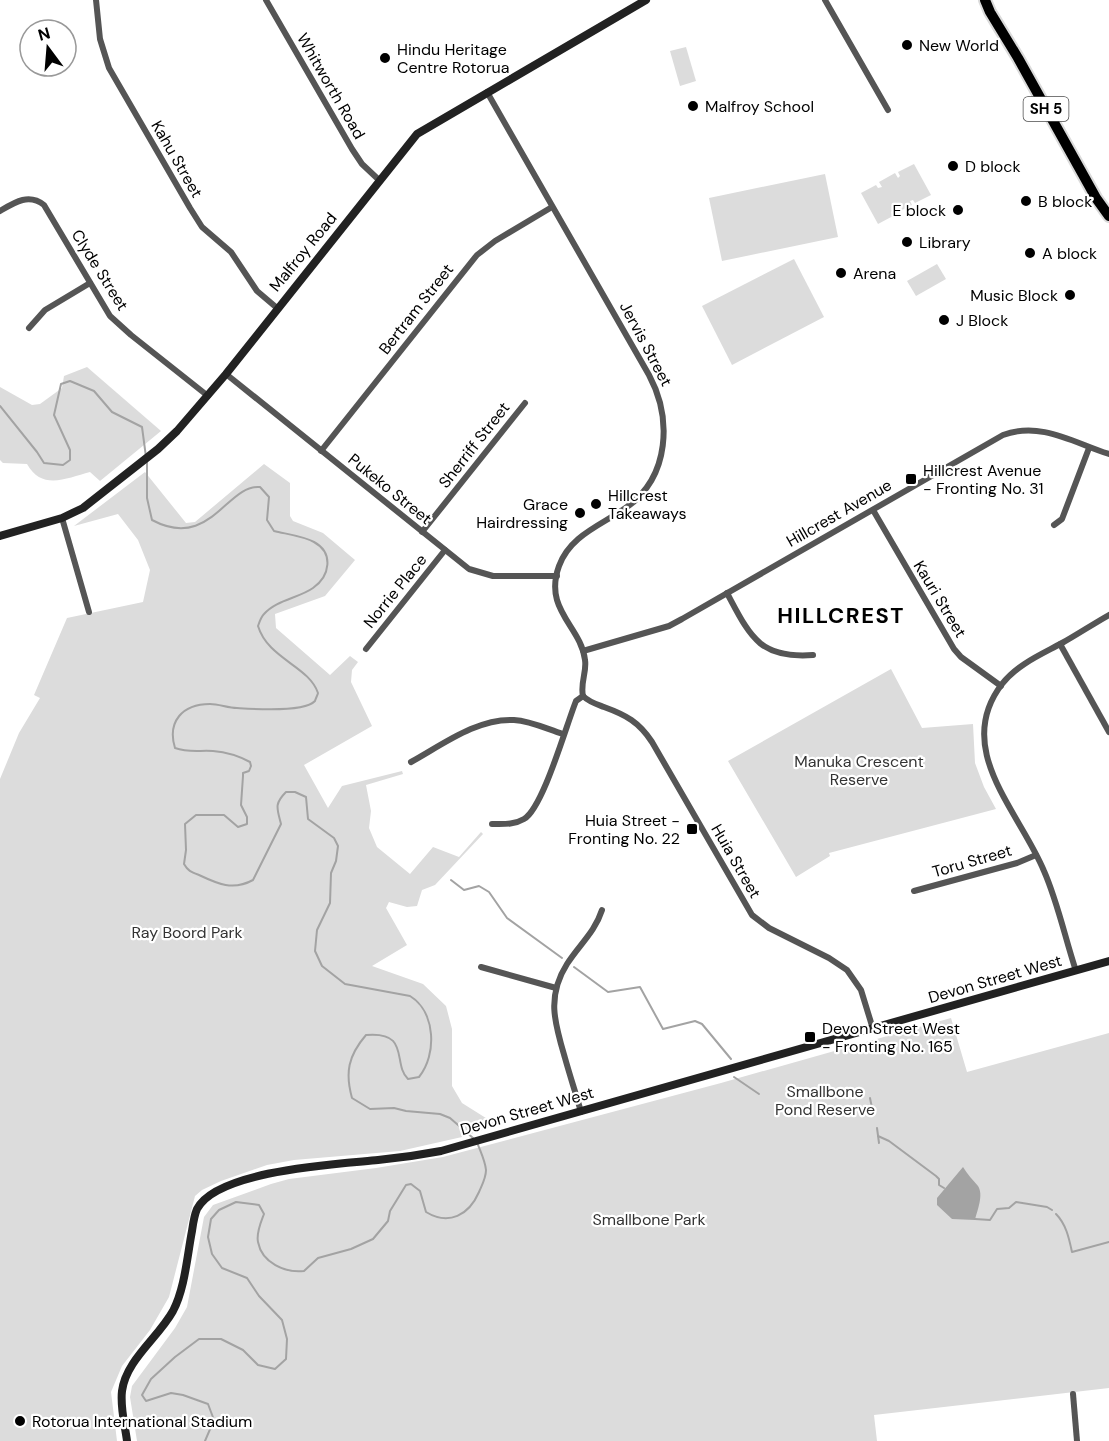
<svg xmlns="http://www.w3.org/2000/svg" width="1109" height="1441" font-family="'DM Sans',sans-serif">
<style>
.green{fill:#dcdcdc}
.water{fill:#a3a3a3}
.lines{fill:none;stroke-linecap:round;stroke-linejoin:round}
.stream{stroke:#a3a3a3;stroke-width:2}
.highway-casing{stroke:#dbdbdb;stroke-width:14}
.street{stroke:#555;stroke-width:6}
.secondary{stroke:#222;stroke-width:8}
.highway{stroke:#000;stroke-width:10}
.poi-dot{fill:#000;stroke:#fff;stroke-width:2}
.labels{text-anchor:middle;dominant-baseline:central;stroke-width:4.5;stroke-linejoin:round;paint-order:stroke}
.shield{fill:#fff;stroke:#4c4c4c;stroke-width:1.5}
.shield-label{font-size:15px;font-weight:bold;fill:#000}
.poi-label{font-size:16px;fill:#000;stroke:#fff;text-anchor:start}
.street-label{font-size:16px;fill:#000;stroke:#fff}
.park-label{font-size:16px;fill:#333;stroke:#fff}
.district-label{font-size:22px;font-weight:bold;letter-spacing:1.5px;fill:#000;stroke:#fff}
</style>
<rect width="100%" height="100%" fill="#fff"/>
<g class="green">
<polygon points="686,47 696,81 680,86 670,51"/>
<polygon points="914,164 931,195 915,203 913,200 910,201 912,205 896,213 895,210 891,212 893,216 878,224 861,193 876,185 878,188 882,187 879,182 895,173 898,178 900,176 898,172"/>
<polygon points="825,174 838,237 722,261 709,198"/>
<polygon points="794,259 824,317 732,365 702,306"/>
<polygon points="937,264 946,279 916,296 907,281"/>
<path d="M87,367L161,431L100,481L90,472C67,478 42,491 27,464L3,463L0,460V387L32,405L40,404L62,388L64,376Z"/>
<polygon points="264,464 290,483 290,516 293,521 323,533 355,560 325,596 275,614 276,628 330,675 350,656 358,662 352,670 351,682 372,726 304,765 328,808 342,786 402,771 403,774 366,785 371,811 369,828 377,847 410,874 433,847 459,857 481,832 483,834 435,885 422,890 417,906 407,907 389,902 386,908 407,945 372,966 423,984 446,1006 452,1029 452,1086 462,1103 497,1125 462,1137 400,1151 294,1160 267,1165 221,1181 202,1190 195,1196 169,1297 150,1330 122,1366 111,1392 117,1441 0,1441 0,779 19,733 40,698 34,695 67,618 143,602 150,570 138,540 118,514 74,526 145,472 186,523 195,522"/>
<polygon points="891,669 922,728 973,724 975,763 984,787 996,809 829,853 830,856 796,877 728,761"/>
<polygon points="951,1018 967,1072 1109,1033 1109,1388 874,1415 877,1441 137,1441 130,1397 132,1386 175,1328 187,1307 204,1217 213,1205 271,1184 289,1179 376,1168 443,1157 721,1083"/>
</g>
<path class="water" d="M963,1167C967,1174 973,1180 978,1186C984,1195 977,1211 975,1220L952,1219L937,1205V1198Z"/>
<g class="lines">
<g class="stream">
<polyline points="0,406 37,452 44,463 63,465 70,460 70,450 54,415 61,384 70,381 94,391 112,412 142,427 146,457"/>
<path d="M147,462V498L152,520C210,551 227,484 260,487L269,497L267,520L274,531C286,534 303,536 314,542C334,553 330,576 313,588C299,598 276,600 264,614C261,617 259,623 258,626C268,659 309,666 318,693C318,694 315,700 315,701C304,713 253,709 237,708C228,708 219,704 210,704C182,704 167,722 175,748C189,753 200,750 213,751C225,752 239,756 250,762L251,766L249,771L243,773V776L241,805L247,817V824L238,827L224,815H196L185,824L186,850L184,864C188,871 191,872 199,875C218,884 233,891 253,880L281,824C277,808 274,804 286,792H295L306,797L308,819L334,838L338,846L336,861L331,873L330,903L317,930L315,951L322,966L345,984L410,996C436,1012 437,1055 419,1077L408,1079C392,1064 411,1031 366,1035C348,1056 345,1073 352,1098L370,1109L394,1108L406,1111L440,1114L450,1118L473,1138"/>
<polyline points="451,880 464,890 479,886 489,892 507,918 562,958"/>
<polyline points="574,967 608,992 640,987 663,1029 695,1021 702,1024 731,1059"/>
<polyline points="734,1077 759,1094"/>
<polyline points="870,1098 873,1113"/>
<polyline points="877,1128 879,1143"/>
<polyline points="878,1136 889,1141 936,1176 939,1179 939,1185 944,1188"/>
<path d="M1056,1214C1066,1224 1069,1238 1072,1252L1109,1242"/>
<polyline points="975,1219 990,1220 997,1209 1009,1208 1016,1202 1047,1207 1052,1210"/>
<path d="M205,1441L214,1420L208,1404L183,1395L171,1393L146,1401L142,1395L151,1379L175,1357L199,1339H221L243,1350L258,1365L275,1369L286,1359L287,1339L282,1320L259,1296L247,1278L222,1268L212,1254L208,1237L211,1219L219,1210L236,1202L259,1205L264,1214C261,1222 256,1233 258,1242C262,1263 285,1273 304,1271L318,1258L351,1249L373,1239L388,1221L390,1211L406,1185L411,1184L420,1191L426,1212C449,1226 469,1215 479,1192C482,1185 486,1178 486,1170C485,1160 480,1151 477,1142"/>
</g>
<defs>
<polyline id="highway" points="985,0 990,12 1018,58 1096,198 1109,216"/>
</defs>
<use href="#highway" class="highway-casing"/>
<g class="street">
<polyline points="96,0 100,39 109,68 190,208 202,227 231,252 257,291 277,308"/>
<polyline points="266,0 352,149 362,164 379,180"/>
<polyline points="825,0 888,110"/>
<path d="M487,92L649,375C672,418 670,476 627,507C602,525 570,535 559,566C543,610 581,626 585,660C587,672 580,683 583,696"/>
<path d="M0,211C15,202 29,193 44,205L110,316L131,335L208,396"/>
<polyline points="29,328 45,310 90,283"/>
<polyline points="226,374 469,569 493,576 557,576"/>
<polyline points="321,451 477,255 495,241 552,207"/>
<polyline points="873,510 954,649 961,657 1001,686"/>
<polyline points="62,518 89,612"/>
<polyline points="1054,525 1062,519 1089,448"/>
<polyline points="422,532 525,403"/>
<path d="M727,593C750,636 759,659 813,655"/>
<polyline points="1060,644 1109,732"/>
<polyline points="366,649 445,550"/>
<path d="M583,651L669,626L682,619L1003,435C1041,421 1074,443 1109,454"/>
<path d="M583,696C589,702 596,704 604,707C626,715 639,722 652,742L752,915L769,928L829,958L847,970L861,990L873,1029"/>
<path d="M411,762C442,745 477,718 514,720C531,721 547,729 563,734"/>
<path d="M492,824C503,824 514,825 524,819C543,808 566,726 576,701L583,696"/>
<polyline points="914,891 1017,863 1036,855"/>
<polyline points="481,967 556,988"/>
<path d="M1076,971C1065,938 1058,903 1044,871C1020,812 952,749 1002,684C1018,664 1040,655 1062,643C1078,634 1093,624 1109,615"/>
<path d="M581,1112C576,1094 570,1076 565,1058C555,1024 546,997 567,964C579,945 595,932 602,910"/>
<polyline points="1073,1394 1077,1441"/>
</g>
<g class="secondary">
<polyline points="0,536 62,518 83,508 158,449 177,431 226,374 417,134 646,0"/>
<path d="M127,1441C125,1425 120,1408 122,1391C126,1360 158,1338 173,1311C185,1288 187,1257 192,1231C193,1224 194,1216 197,1209C217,1170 338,1164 378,1160C399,1158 420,1155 441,1151L1109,961"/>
</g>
<use href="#highway" class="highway"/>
</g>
<g class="poi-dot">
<circle cx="907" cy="45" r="6"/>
<circle cx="385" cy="58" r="6"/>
<circle cx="693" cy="106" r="6"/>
<circle cx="953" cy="166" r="6"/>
<circle cx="1026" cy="201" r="6"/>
<circle cx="958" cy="210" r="6"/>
<circle cx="907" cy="242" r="6"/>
<circle cx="1030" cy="253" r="6"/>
<circle cx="841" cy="273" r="6"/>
<circle cx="1070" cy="295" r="6"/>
<circle cx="944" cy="320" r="6"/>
<rect x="905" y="473" width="12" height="12" rx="3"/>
<circle cx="596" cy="504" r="6"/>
<circle cx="580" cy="513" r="6"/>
<rect x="686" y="823" width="12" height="12" rx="3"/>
<rect x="804" y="1031" width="12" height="12" rx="3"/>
<circle cx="20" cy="1421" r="6"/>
</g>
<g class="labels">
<rect class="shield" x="1023.5" y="97" width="45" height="24" rx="4.5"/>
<g class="shield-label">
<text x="1046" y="109">SH 5</text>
</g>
<g class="poi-label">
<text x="919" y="45">New World</text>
<text x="397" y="49">Hindu Heritage<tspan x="397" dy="18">Centre Rotorua</tspan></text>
<text x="705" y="106">Malfroy School</text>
<text x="965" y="166">D block</text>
<text x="1038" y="201">B block</text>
<text x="946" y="210" text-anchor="end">E block</text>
<text x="919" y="242">Library</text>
<text x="1042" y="253">A block</text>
<text x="853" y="273">Arena</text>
<text x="1058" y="295" text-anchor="end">Music Block</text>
<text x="956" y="320">J Block</text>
<text x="923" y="470">Hillcrest Avenue<tspan x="923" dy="18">- Fronting No. 31</tspan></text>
<text x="608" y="495">Hillcrest<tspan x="608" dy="18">Takeaways</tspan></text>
<text x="568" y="504" text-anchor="end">Grace<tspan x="568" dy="18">Hairdressing</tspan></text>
<text x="680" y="820" text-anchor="end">Huia Street -<tspan x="680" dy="18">Fronting No. 22</tspan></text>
<text x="822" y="1028">Devon Street West<tspan x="822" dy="18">- Fronting No. 165</tspan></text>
<text x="32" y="1421">Rotorua International Stadium</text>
</g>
<g class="street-label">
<text transform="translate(331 86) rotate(60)">Whitworth Road</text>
<text transform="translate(177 159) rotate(60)">Kahu Street</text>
<text transform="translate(303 252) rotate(-51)">Malfroy Road</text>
<text transform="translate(100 270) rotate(58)">Clyde Street</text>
<text transform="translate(416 309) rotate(-52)">Bertram Street</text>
<text transform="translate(646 344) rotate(62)">Jervis Street</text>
<text transform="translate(474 445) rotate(-52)">Sherriff Street</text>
<text transform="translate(390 489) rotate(39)">Pukeko Street</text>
<text transform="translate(839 513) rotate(-30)">Hillcrest Avenue</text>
<text transform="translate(395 591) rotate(-51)">Norrie Place</text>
<text transform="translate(940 599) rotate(59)">Kauri Street</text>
<text transform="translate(736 861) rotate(60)">Huia Street</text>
<text transform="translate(972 861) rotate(-16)">Toru Street</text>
<text transform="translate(995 979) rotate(-16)">Devon Street West</text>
<text transform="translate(527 1111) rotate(-16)">Devon Street West</text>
</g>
<g class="park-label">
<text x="859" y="761">Manuka Crescent<tspan x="859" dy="18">Reserve</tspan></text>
<text x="187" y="932">Ray Boord Park</text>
<text x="825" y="1091">Smallbone<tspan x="825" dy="18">Pond Reserve</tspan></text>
<text x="649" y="1219">Smallbone Park</text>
</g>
<g class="district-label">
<text x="841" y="615">HILLCREST</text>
</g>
</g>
<g transform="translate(48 48) rotate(344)"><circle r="28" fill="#ffffff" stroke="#999999" stroke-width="1.5"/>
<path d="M0-4.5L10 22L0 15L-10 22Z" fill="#000000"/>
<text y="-9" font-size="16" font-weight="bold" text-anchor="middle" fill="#000000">N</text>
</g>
</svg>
